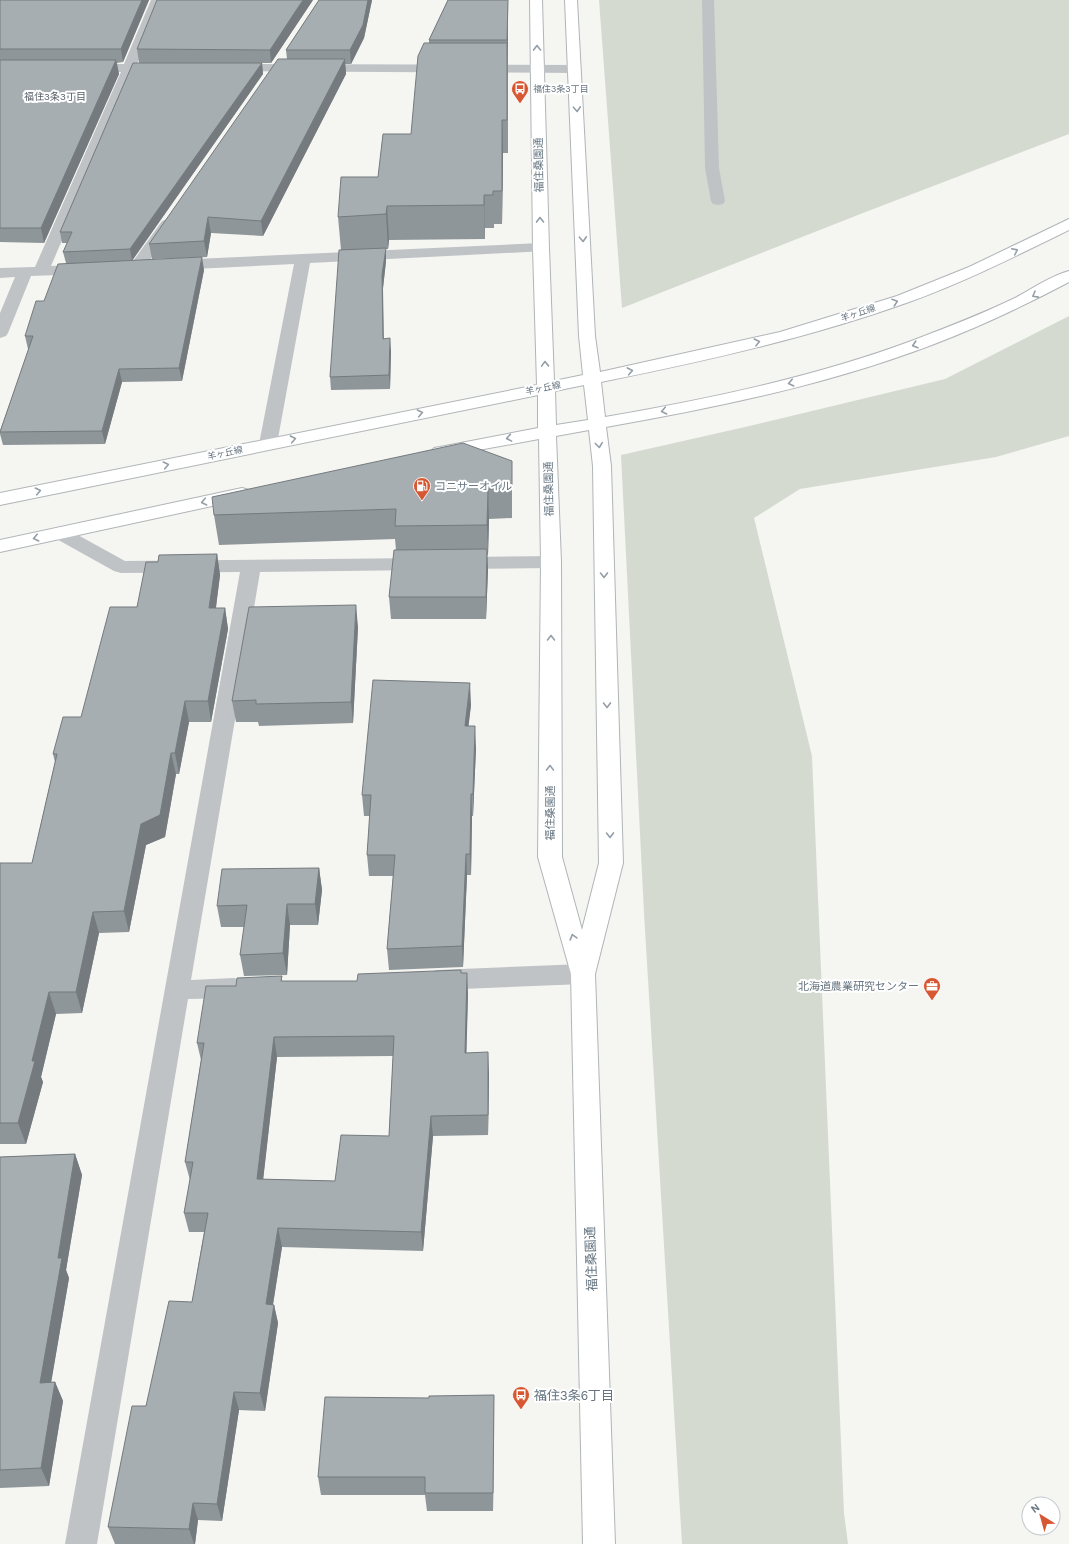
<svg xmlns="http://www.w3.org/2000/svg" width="1069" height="1544" font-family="Karla,'Noto Sans JP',sans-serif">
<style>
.green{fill:#d5dad1}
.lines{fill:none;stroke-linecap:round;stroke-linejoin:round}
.major-casing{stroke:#b0b5b8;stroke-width:2}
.minor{fill:#bfc3c6;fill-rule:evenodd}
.major{fill:#fff;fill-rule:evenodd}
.wall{fill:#8f9699;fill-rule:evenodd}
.shaded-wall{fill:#747a7d}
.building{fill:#a6aeb2;stroke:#747a7d;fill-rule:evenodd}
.oneway{stroke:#949ea7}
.labels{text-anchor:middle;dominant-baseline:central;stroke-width:4;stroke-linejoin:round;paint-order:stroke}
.far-poi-label{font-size:9px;fill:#667581;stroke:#fff;text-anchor:start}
.far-street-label{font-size:9px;fill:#667581;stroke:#fff}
.far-neighbourhood-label{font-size:10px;fill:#545e67;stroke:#fff}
.street-label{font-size:11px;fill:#667581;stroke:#fff}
.poi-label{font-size:11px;fill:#667581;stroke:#fff;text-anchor:start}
.near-street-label{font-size:13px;fill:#667581;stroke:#fff}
.near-poi-label{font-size:13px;fill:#667581;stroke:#fff;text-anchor:start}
</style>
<rect width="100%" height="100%" fill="#f5f5f2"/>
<g class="green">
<polygon points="599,0 1069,0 1069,134 863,213 622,308"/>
<polygon points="1069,316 1069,436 996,457 800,489 754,518 812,756 844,1513 848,1544 682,1544 644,913 621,455 745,427 945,379"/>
</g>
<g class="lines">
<defs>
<g id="major">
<path d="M530,0H542L549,248L554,381L583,375L579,336L565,0H577L595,336L600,372L780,332L897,296L969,267L1069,219V230C1016,256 964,282 909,302C809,338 704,361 601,382L605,417C709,399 815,377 914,340C948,327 982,314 1015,298C1032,289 1050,276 1069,271V282C1039,298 1008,313 976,327C859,378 732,405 606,427L611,466L623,863L595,974L615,1544H583L571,974L538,857L541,562L539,439L440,457L434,456L431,452L434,448L440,447L538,428V395L0,505V493L537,385L533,248ZM584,385L588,420L556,425L555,391ZM589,430L593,466L599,863L582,930L562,857L561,562L556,436Z"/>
<polygon points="242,488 249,490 251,494 249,498 0,552 0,540"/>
</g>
</defs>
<use href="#major" class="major-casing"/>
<g class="minor">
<polygon points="151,0 163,0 137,64 166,65 168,68 166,71 134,72 51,266 85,264 91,266 93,269 91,272 85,274 31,276 8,333 6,336 0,338 0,313 15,277 0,278 0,268 35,267 121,72 87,72 82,71 80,68 82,65 87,64 124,64"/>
<polygon points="702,0 714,0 719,168 725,201 723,204 718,205 713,204 711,201 705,168"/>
<polygon points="233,64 575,65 580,66 582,69 580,72 575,73 228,71 226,68 228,65"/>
<polygon points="167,219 172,221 175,224 143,270 137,272 131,270 129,267 131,264 162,221"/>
<polygon points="541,243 546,245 549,248 546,251 310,263 277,444 274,448 268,449 262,448 259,444 294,264 173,270 167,268 165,265 167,262 173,260"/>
<polygon points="60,527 67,529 125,561 422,558 429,560 432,564 429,568 422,570 260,572 191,980 234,978 243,981 246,988 243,995 234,998 188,999 97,1544 65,1544 240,572 121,573 114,571 53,537 51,533 53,529"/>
<polygon points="551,556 558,558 561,562 558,566 551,568 458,569 451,567 448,563 451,559 458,557"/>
<polygon points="583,964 592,967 595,974 592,981 583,984 437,990 428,987 425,980 428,973 437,970"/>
</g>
<use href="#major" class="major"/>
</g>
<g class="wall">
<polygon points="0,0 149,0 123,62 117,63 119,74 44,243 0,242"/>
<polygon points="313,0 271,63 262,63 263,74 132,260 204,270 182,381 122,382 105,444 3,445 0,434 0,431 29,349 28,349 25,336 44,301 66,263 63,252 67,243 62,243 60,232 191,63 139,63 137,49"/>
<polygon points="319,0 372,0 364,38 351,64 345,64 346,74 263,236 211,233 207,257 152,259 149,244 287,59 286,50"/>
<polygon points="448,0 508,0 508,153 503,153 502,224 494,224 494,228 485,228 485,239 389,240 388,249 386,249 386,261 383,288 383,339 391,351 390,389 331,390 330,377 341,250 338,217 378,177 411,134 429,43 429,40"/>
<polygon points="512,461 512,518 489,519 488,555 487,555 488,570 486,619 391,619 389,597 396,550 395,539 219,545 214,515"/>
<polygon points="217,554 220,575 216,608 225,608 228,629 211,722 189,722 179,774 176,774 165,837 146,845 129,932 99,933 82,1013 56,1014 41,1077 43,1082 26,1144 0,1144 0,863 32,863 55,762 53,754 81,717 137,607 158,562"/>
<polygon points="358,627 353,723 259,726 258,722 236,722 232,701"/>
<polygon points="471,705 468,726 476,748 473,816 472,816 471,875 467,875 463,967 389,970 387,949 393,876 369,876 367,855 370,816 364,816 362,795"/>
<polygon points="319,868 322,890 318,925 290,925 287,975 244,976 240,955 244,927 221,927 217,906"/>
<path d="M461,973L468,993L466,1053L489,1073L488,1135L433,1136L423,1251L282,1247L273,1305H274L278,1323L265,1411L239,1410L222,1521L198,1520L195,1544H115L108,1527L146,1406L192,1302L204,1232H189L184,1213L190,1180L185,1162L201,1060L197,1043L236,986L282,976V981H357ZM393,1056L389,1136L335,1181L263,1179L277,1057Z"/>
<polygon points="75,1154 82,1175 66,1270 69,1278 51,1382 55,1382 63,1401 49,1486 0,1488 0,1157"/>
<polygon points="494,1395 494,1414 493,1511 427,1511 425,1495 321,1495 318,1477 429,1398"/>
</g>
<g class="shaded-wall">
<polygon points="142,0 149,0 123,62 121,49"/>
<polygon points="303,0 313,0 271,63 270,50"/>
<polygon points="368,0 372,0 364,38 351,64 350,50"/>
<polygon points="508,0 508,64 507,40"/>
<polygon points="345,59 346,74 263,236 261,221"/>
<polygon points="116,60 119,74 44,243 41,228"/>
<polygon points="262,63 263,74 132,261 130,249"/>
<polygon points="502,120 503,153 502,224"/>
<polygon points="484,195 485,228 485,239 484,205"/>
<polygon points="387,206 389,240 388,249 386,214"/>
<polygon points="208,217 211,233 207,257 204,241"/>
<polygon points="386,248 386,261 383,288 384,352 383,339 382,275"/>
<polygon points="202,257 204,270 182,381 179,368"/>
<polygon points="390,338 391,351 390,389 389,375"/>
<polygon points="119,369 122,382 105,444 102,431"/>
<polygon points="488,489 489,519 488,555 487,525"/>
<polygon points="487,549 488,570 486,619 486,597"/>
<polygon points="217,554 220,575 213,629 209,608"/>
<polygon points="356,605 358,627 353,723 351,702"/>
<polygon points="225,608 228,629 211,722 208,701"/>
<polygon points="470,683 471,705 466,748 465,726"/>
<polygon points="185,701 189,722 179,774 175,753"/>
<polygon points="475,726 476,748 473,816 473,794"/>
<polygon points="171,753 176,774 165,837 146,845 129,932 124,911 141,824"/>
<polygon points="471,794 472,816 471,875 470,854"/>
<polygon points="466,854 467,875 463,967 462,946"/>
<polygon points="319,868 322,890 318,925 315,904"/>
<polygon points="287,904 290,925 287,975 283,953"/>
<polygon points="93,912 99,933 82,1013 76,992"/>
<polygon points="467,973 468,993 466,1073 465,1053"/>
<polygon points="49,992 56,1014 41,1077 43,1082 26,1144 18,1123 32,1061"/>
<polygon points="274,1037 277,1057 261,1199 257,1179"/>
<polygon points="488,1052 489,1073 488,1135"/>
<polygon points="431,1116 433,1136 423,1251 421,1232"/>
<polygon points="75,1154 82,1175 66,1270 69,1278 48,1401 40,1383 58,1258"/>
<polygon points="278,1228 282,1247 270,1323 266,1304"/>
<polygon points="274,1305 278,1323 265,1411 260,1393"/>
<polygon points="55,1382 63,1401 49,1486 41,1468"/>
<polygon points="234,1392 239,1410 222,1521 217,1504"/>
<polygon points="494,1395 494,1414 493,1511 493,1493"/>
<polygon points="193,1503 198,1520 195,1544 194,1544 189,1529"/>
</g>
<g class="building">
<polygon points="0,0 142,0 121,49 0,49"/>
<polygon points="157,0 303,0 270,50 137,49"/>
<polygon points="319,0 368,0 363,25 350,50 286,50"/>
<polygon points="448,0 508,0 507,40 429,40"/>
<polygon points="424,43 507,43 507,120 502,120 502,191 493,191 493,195 484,195 484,205 387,206 386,214 338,217 341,177 378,177 383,134 411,134 418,56"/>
<polygon points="278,59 345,59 261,221 208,217 204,241 149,244"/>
<polygon points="0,60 116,60 41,228 0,228"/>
<polygon points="133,63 262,63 130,249 63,252 72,232 60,232"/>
<polygon points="386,248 382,275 383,339 390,338 389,375 330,377 339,250"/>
<polygon points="202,257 179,368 119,369 102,431 0,432 33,336 25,336 36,301 44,301 58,264"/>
<polygon points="463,443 512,461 512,488 488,489 487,525 395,526 396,509 214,515 212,497"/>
<polygon points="487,549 486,597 389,597 394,550"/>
<polygon points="217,554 209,608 225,608 208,701 185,701 175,753 171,753 160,815 141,824 124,911 93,912 76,992 49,992 32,1061 35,1061 18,1123 0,1123 0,863 32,863 57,754 53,754 63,717 81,717 110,607 137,607 146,562 158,562 159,555"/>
<polygon points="356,605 351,702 256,704 256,700 232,701 249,607"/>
<polygon points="373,680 470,683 465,726 475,726 473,794 471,794 470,854 466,854 462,946 387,949 395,855 367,855 371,795 362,795"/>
<polygon points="319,868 315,904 287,904 283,953 240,955 247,905 217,906 222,869"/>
<path d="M461,970V973H467L465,1053L488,1052V1115L431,1116L421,1232L278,1228L266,1304L274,1305L260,1393L234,1392L217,1504L193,1503L189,1529L108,1527L132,1406H146L169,1301L192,1302L208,1213H184L193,1162H185L204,1043H197L206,986H236L237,978L282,976L281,981H357L358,974ZM394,1036L389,1136L341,1135L335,1181L257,1179L274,1037Z"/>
<polygon points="75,1154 58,1258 62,1258 40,1383 55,1382 41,1468 0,1470 0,1157"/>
<polygon points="494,1395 493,1493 425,1493 425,1477 318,1477 325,1397 429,1398 429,1396"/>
</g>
<defs><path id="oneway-chevron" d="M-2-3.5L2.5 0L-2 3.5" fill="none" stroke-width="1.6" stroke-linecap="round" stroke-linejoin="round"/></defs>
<g class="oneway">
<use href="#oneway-chevron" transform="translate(537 48) rotate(-91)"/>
<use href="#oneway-chevron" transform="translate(577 109) rotate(87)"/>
<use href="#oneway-chevron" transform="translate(540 220) rotate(-91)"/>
<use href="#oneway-chevron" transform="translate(583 239) rotate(87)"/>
<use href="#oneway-chevron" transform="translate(1015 251) rotate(-26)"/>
<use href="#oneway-chevron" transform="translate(1035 295) rotate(151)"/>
<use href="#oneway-chevron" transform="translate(895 302) rotate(-18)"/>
<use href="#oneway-chevron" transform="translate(757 342) rotate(-14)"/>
<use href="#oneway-chevron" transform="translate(915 345) rotate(162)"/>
<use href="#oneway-chevron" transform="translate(545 364) rotate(-92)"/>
<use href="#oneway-chevron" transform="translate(630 371) rotate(-11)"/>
<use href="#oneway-chevron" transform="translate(791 383) rotate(167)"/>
<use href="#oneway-chevron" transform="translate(664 411) rotate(168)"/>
<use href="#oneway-chevron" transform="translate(420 413) rotate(-11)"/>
<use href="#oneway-chevron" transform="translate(509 438) rotate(170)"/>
<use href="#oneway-chevron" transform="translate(293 439) rotate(-11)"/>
<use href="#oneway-chevron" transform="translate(599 445) rotate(83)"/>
<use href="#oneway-chevron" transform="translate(166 465) rotate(-12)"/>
<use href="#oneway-chevron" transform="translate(38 491) rotate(-12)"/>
<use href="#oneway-chevron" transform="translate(204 502) rotate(168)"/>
<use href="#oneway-chevron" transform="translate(36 538) rotate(167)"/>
<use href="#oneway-chevron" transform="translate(604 575) rotate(89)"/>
<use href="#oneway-chevron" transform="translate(551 638) rotate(-90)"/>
<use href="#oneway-chevron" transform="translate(607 705) rotate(89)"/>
<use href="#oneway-chevron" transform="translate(550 768) rotate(-90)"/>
<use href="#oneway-chevron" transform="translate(610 835) rotate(89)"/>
<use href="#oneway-chevron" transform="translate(573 937) rotate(-106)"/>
</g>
<defs>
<symbol id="bus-pin" viewBox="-11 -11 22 30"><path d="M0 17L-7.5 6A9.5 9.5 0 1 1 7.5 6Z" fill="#d65731" stroke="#fff"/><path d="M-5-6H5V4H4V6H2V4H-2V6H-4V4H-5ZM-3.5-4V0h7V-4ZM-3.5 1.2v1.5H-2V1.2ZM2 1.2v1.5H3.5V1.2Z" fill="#fff"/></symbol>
<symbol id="fuel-pin" viewBox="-11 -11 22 30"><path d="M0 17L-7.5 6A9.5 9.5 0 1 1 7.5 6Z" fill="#d65731" stroke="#fff"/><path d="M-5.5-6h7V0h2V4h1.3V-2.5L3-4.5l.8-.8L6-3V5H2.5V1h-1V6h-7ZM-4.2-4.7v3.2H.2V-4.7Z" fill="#fff"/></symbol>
<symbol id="office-pin" viewBox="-11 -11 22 30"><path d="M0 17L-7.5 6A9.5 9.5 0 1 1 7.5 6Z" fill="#d65731" stroke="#fff"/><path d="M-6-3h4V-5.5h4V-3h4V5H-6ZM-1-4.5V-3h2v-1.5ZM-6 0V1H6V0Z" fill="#fff"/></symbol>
</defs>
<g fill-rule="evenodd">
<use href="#bus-pin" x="510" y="79" width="20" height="27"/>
<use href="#fuel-pin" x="412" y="476" width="20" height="27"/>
<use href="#office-pin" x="922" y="976" width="20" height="27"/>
<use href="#bus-pin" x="511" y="1385" width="20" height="27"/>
</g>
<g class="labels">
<g class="far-poi-label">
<text x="533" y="89">福住3条3丁目</text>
</g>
<g class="far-street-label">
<text transform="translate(858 313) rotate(-18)">羊ヶ丘線</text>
<text transform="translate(543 388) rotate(-11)">羊ヶ丘線</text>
<text transform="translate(225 453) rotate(-12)">羊ヶ丘線</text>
</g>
<g class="far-neighbourhood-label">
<text x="55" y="97">福住3条3丁目</text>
</g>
<g class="street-label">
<text transform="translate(539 165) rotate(-91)">福住桑園通</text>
<text transform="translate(549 489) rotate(-91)">福住桑園通</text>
<text transform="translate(550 813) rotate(-90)">福住桑園通</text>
</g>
<g class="poi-label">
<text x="435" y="486">コニサーオイル</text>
<text x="919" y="986" text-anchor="end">北海道農業研究センター</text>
</g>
<g class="near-street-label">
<text transform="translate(591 1259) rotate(-92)">福住桑園通</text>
</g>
<g class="near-poi-label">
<text x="534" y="1395">福住3条6丁目</text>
</g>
</g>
<g transform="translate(1041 1516) rotate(323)"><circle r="19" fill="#ffffff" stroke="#c2c8cd"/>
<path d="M0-3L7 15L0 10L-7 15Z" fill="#d65731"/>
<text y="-6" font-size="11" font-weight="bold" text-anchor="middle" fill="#667581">N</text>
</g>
</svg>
